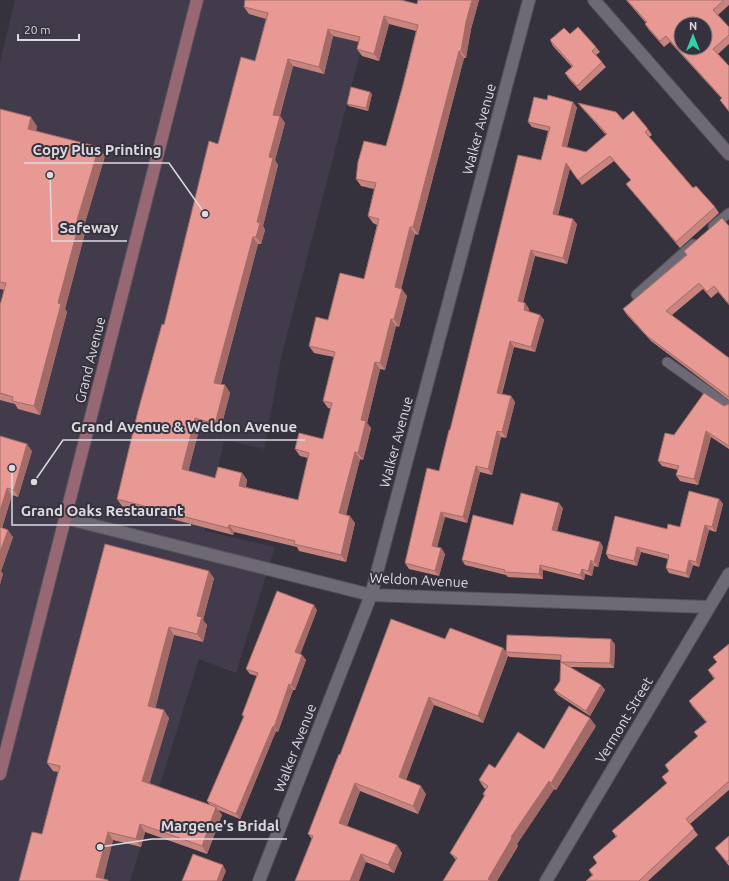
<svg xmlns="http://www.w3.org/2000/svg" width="729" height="881" font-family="Ubuntu,sans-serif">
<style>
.built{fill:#413b4b}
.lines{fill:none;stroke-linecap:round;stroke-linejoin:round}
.lane-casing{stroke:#535059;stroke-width:11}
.street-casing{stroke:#535059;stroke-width:14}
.secondary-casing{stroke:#535059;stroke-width:14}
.lane{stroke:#6e6975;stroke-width:9}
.street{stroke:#6e6975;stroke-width:12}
.secondary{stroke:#976874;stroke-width:12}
.wall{fill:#c8847e;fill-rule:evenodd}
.shaded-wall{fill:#a26b67}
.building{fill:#e89993;stroke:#a26b67;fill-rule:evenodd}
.labels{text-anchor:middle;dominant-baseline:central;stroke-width:4;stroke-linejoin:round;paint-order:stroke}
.street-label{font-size:14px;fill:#dcdae1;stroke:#36323d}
.leader{fill:none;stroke:#dcdae1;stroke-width:1.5}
.callout-dot{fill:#dcdae1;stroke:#36323d;stroke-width:1.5}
.callout-label{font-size:15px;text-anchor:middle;font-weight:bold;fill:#dcdae1;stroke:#36323d;stroke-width:4;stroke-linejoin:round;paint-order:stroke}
</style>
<rect width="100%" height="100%" fill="#36323d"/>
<polygon class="built" points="15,0 374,0 281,358 264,449 224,440 205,531 275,547 236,673 199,659 130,881 0,881 0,62"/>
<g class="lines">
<defs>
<g id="lane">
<polyline points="713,226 729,213"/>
<polyline points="636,295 693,244"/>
<polyline points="667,362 729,406"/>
</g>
<g id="street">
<polyline points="594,0 729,154"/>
<polyline points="65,518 371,595 708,607"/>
<polyline points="259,881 371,595 529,0"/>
<polyline points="546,881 729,574"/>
</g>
<polyline id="secondary" points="0,774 197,0"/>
</defs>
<use href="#lane" class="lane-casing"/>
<use href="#street" class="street-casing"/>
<use href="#secondary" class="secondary-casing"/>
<use href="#lane" class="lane"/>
<use href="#street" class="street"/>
<use href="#secondary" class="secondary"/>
</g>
<g class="wall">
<path d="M418,0H479L471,29L466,58H464L418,235L415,234L401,289L407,296L399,327L396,326L385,370L380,369L367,423L371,428L363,460L360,459L346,515L355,523L346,562L299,551L297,547L234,532L233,535L122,506L117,499L164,325L218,144L255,61L266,19L249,14L244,7L417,4ZM389,24L416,31L403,85L386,146L356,179L361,186L374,189L368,216L373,223L377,225L364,279L328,320L309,346L314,353L334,357L323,401L328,408L331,409L323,439L295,449L300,456L308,458L298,500L246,487L247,480L242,473L215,478L188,471L200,426L220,431L230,393L225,385L221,384L258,244H261L265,230L263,226L278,165L275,160L285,123L280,116L293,66L324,74L333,36L359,42L357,49L362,56L379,61Z"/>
<polygon points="626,0 729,0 729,5 718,15 729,27 729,44 718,54 729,66 729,112 720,100 722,99 670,42 664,47 649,30 645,24 646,23"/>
<polygon points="570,34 596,47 600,52 596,55 606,67 580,91 569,79 565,73 572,67 553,46 550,40"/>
<polygon points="372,94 368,111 349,106 347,104"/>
<polygon points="578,103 648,129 652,135 649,137 693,188 715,207 719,213 680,248 630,189 626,184 631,180 614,161 582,185 570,168 558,215 577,224 567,264 535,256 523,302 525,303 529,309 529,312 540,315 544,320 535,352 514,347 502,394 511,396 515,402 506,438 501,437 492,475 480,472 467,523 445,517 437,547 441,548 445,554 439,576 409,569 405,563 439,471 450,430 541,160 548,131 532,127 528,122 577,107 567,147 586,152 606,135 582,108"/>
<polygon points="0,109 37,126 36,131 105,156 84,226 86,229 65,309 67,312 40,415 18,409 15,404 0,400 0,305 4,290 0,289"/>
<polygon points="729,226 729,305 718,292 711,298 703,289 672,315 729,358 729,400 651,341 627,315 623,309 686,255 684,251"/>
<polygon points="729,404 729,449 711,437 698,485 680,481 676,475 678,470 662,466 658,461 674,435 724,406"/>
<polygon points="0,436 32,451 18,497 12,495 2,528 13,537 1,571 3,574 0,584"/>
<polygon points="719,499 723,504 716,532 709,530 699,567 693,565 689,578 669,573 666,568 668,559 641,552 637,566 609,559 606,554 667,529 680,527"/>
<polygon points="563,508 557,531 600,542 603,547 598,567 594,566 592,576 585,574 584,580 543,570 543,579 508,577 506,575 465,565 462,560 513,525"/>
<polygon points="105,544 214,578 203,620 207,625 203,642 174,635 155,708 169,718 149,783 210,805 207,801 244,717 242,715 257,676 250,674 246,669 317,610 300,654 302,655 306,660 295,690 293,690 278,732 276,731 240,819 218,810 222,815 207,854 145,832 141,847 113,840 103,879 19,881 42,834 58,772 53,771 47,763"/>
<polygon points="445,639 503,648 506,652 615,644 614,668 570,667 601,685 605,690 590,716 558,695 554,690 560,681 561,660 510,657 508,656 483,723 434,705 406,780 426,794 418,814 360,791 347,826 402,853 394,873 366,862 312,839 308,834 340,755"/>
<polygon points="729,644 729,790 690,824 698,835 648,881 586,881 592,875 589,870 597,863 593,857 616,837 612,831 667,784 662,777 669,771 698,737 694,732 706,722 692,706 689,701 714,679 708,670 717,662 713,657"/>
<polygon points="596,726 556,790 554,789 517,844 518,846 497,881 443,881 456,860 450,853 484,796 483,794 486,789 484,788 479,780 495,768 544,749"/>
<polygon points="729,836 729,866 715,848"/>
</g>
<g class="shaded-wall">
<polygon points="472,0 479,0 471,29 466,58 461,51 466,22"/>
<polygon points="384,16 389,24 379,61 374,54"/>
<polygon points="328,29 333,36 324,74 319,67"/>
<polygon points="459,51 464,58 418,235 413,227"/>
<polygon points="288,59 293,66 278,122 273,115"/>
<polygon points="370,92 372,94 368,111 366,108"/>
<polygon points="573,102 577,107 566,151 562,146"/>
<polygon points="280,116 285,123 275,160 278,165 263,226 265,230 261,244 256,237 257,222 269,157"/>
<polygon points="31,117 37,126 34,137 28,129"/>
<polygon points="99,147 105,156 84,226 86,229 65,309 67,312 40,415 34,406 77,220"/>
<polygon points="566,163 570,168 557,219 553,214"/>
<polygon points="573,219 577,224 567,264 563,258"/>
<polygon points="410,227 415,234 400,294 395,287"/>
<polygon points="253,237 258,244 219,390 214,383"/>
<polygon points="531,250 535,256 522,307 518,301"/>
<polygon points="402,289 407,296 399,327 394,319"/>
<polygon points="525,303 529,309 528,316 524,310"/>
<polygon points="540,315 544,320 535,352 531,347"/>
<polygon points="391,319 396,326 385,370 380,363"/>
<polygon points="510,341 514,347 500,398 497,393"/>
<polygon points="375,362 380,369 367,423 371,428 363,460 358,453 361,420"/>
<polygon points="225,385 230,393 220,431 215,424"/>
<polygon points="511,396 515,402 506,438 502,432"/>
<polygon points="195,418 200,426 187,477 182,469"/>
<polygon points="497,431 501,437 492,475 488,469"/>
<polygon points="706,431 711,437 698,485 694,479"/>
<polygon points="27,444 32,451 18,497 14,490"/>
<polygon points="355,452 360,459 344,521 339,513"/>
<polygon points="476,466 480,472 467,523 463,517"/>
<polygon points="242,473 247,480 244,493 239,486"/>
<polygon points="7,488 12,495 0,533 0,511"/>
<polygon points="719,499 723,504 716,532 712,527"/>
<polygon points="559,503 563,508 556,535 552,530"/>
<polygon points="441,512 445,517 436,552 432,546"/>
<polygon points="350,516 355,523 346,562 341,555"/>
<polygon points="229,525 234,532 233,535 228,528"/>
<polygon points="705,525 709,530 699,567 696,562"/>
<polygon points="8,530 13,537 1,571 3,574 0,584 0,552"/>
<polygon points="600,542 603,547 598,567 594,562"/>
<polygon points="637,547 641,552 637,566 634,561"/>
<polygon points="441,548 445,554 439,576 435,571"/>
<polygon points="591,560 594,566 592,576 588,571"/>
<polygon points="689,560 693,565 689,578 686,573"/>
<polygon points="540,565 543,570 543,579 539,574"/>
<polygon points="582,569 585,574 584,580 580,575"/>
<polygon points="209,571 214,578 203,620 207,625 203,642 197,634 197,616"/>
<polygon points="314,605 317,610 299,658 295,652"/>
<polygon points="169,627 174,635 154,714 148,706"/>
<polygon points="611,639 615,644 614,668 610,663"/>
<polygon points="503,648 508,656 483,723 478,716"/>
<polygon points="302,655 306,660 295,690 291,685"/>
<polygon points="289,684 293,690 278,732 274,727"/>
<polygon points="601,685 605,690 590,716 586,711"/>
<polygon points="429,697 434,705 404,785 399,777"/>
<polygon points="164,710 169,718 148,789 142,781"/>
<polygon points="590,718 596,726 556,790 551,783"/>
<polygon points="273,726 276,731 240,819 236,814"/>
<polygon points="549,781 554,789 517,844 518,846 497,881 489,881 488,879 511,837"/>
<polygon points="355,783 360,791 345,830 339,823"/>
<polygon points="421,786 426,794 418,814 413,806"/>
<polygon points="216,807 222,815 207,854 202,846"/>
<polygon points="140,824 145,832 141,847 136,839"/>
<polygon points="108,832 113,840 103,881 96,877"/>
<polygon points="397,845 402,853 394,873 388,865"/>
<polygon points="361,854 366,862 359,881 350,881"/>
<polygon points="223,865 226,871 222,881 217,881"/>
</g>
<g class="building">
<path d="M245,0H401L417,4L418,0H472L466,22L461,51H459L413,227H410L395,287L402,289L394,319H391L380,363L375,362L361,420L366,421L358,453L355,452L339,513L350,516L341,555L294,544L295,541L229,525L228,528L117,499L138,411L162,324L164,325L209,141L218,144L241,57L255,61L268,13L244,7ZM384,16L418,25L403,85L386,146L364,141L358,162L356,179L376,183L368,216L379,219L364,279L340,273L328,320L316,317L309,346L335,352L323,401L332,403L323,439L299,433L295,449L309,453L298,500L239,486L242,473L218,467L215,478L182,469L195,418L215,424L225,385L214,383L253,237H256L260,223L257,222L273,158L269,157L280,116L273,115L288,59L319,67L328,29L360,37L357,49L374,54Z"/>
<path d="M627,0H724L713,10L729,27V35L713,49L729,66V111L720,100L722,98L666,36L660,41L645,24L647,22ZM681,24H705V48H681Z"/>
<polygon points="578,27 596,47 592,51 602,62 577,86 565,73 573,66 550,40 564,28 570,34"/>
<polygon points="351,87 370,92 366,108 347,104"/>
<polygon points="548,95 573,102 562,146 586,152 607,134 578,103 616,112 623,120 633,111 648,129 645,132 693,188 696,186 715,207 676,242 626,184 631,180 610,156 578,180 566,163 553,214 573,219 563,258 531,250 518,301 525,303 524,310 540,315 531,347 510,341 497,393 511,396 502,432 497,431 488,469 476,466 463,517 441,512 432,546 441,548 435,571 405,563 427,468 439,471 449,430 450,430 518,155 541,160 550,127 528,122 534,97 547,100"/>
<polygon points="0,109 31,117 28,129 99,147 77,220 80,220 58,303 61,304 34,406 12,401 13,397 0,393 0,305 6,283 0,282"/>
<polygon points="722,218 729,226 729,304 714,286 707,292 699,283 666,311 729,358 729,397 647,336 623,309 687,255 684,251"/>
<polygon points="704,393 724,406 729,404 729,446 706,431 694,479 676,475 679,466 658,461 665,433 674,435"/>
<polygon points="0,436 27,444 14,490 7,488 0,511"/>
<polygon points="689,491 719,499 712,527 705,525 696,562 689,560 686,573 666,568 669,555 637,547 634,561 606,554 615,516 667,529 668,524 680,527"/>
<polygon points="521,493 559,503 552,530 600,542 594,562 591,560 588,571 582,569 580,575 540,565 539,574 504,572 505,570 462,560 473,515 513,525"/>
<polygon points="0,527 8,530 0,552"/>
<polygon points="105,544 209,571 197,616 202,617 197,634 169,627 148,706 164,710 142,781 216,807 202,846 140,824 136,839 108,832 96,877 108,880 108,881 19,881 32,832 42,834 60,766 47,763"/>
<polygon points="277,591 314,605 295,652 302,655 291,685 289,684 274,727 273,726 236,814 207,801 244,716 242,715 258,673 246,669"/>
<polygon points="391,619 445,639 450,628 503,648 478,716 429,697 399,777 421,786 413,806 355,783 339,823 397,845 388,865 361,854 350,881 295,881 313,836 308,834 339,754 340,755"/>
<polygon points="507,635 611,639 610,663 561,662 601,685 586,711 554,690 560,681 561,655 506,652"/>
<polygon points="729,644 729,783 728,782 686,819 694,829 639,881 586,881 593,875 589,870 597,863 593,857 617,836 612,831 667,783 662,777 669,771 665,765 698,736 694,732 707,722 689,701 715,678 708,670 717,662 713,657"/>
<polygon points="569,706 590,718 551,783 549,781 511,837 512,838 488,879 491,881 443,881 457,858 450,853 485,795 483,794 488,786 479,780 489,764 495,768 518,732 544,749"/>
<polygon points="729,836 729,860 727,862 715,848"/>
<polygon points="193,854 223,865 217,881 182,881"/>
</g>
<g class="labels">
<g class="street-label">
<text transform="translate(479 129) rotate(-75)">Walker Avenue</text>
<text transform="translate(90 360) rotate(-76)">Grand Avenue</text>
<text transform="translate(396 442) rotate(-75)">Walker Avenue</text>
<text transform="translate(419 580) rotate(3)">Weldon Avenue</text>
<text transform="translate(624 720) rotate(-59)">Vermont Street</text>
<text transform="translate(295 748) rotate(-69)">Walker Avenue</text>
</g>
</g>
<path class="leader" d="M205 214L169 163H24M50 175L52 241H127M34 482L63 440H305M12 468L12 525H191M100 847L152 839H287"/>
<g class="callout-dot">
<circle cx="205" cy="214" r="4"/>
<circle cx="50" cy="175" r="4"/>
<circle cx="34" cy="482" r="4"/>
<circle cx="12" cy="468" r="4"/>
<circle cx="100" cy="847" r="4"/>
</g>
<g class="callout-label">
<text x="97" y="155">Copy Plus Printing</text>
<text x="89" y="233">Safeway</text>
<text x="184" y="432">Grand Avenue &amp; Weldon Avenue</text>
<text x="102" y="516">Grand Oaks Restaurant</text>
<text x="220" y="831">Margene's Bridal</text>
</g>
<g transform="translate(693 36)"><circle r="19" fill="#36323d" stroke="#78757f"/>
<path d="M0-3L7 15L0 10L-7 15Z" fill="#2cd5ab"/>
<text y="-6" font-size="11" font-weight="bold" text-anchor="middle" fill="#dcdae1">N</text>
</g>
<path d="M18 34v6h61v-6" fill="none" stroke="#dcdae1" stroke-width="2"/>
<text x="24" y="34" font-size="12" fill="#dcdae1" stroke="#36323d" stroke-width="3" paint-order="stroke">20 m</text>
</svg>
